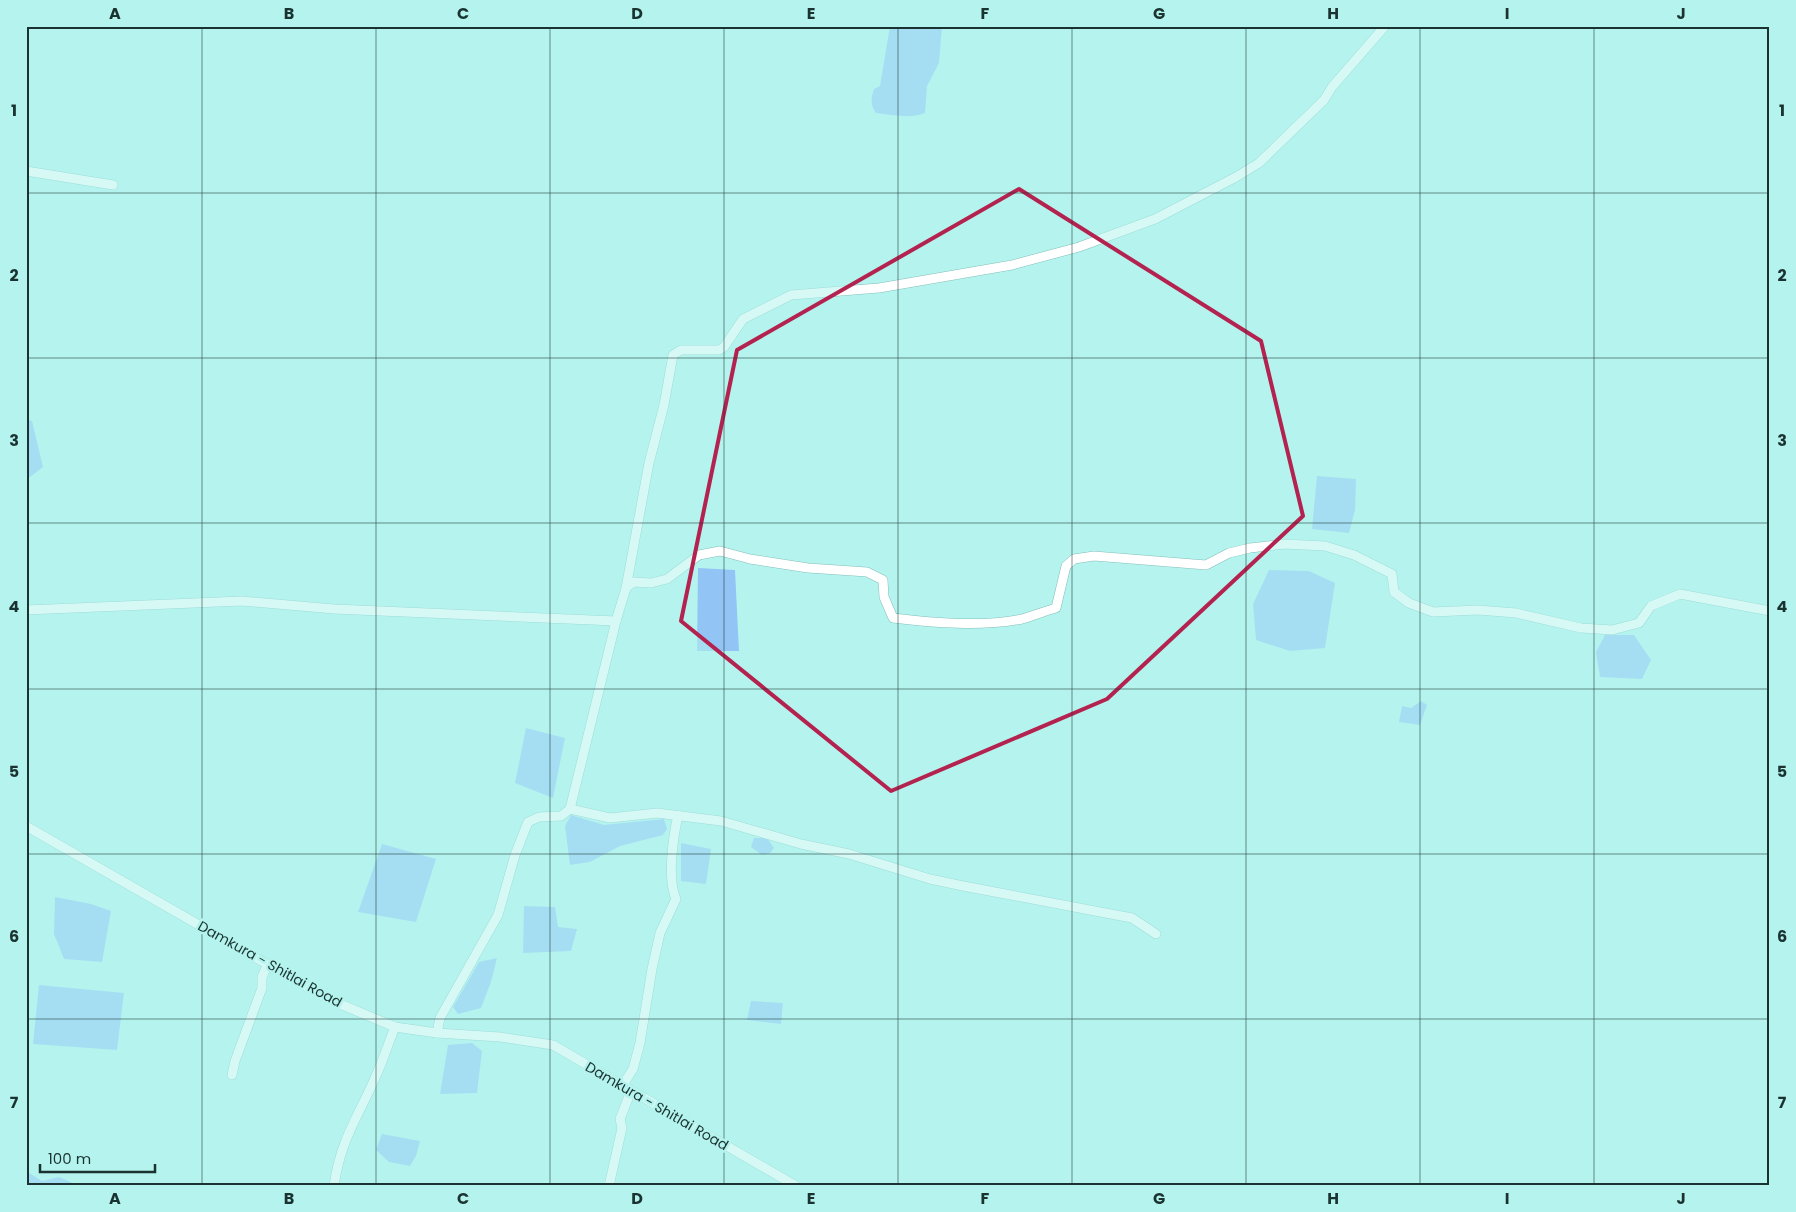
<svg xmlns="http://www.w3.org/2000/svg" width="1796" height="1212" font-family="Poppins,sans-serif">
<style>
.water{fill:#92c4f6}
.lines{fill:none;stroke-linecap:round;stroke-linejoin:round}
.minor-casing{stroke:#82bfba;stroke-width:10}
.minor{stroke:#fff;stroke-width:9}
.marked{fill:none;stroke:#b4234f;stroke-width:4;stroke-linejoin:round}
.grid{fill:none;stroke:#1a3331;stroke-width:1;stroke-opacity:0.55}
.labels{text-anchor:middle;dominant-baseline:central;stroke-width:5;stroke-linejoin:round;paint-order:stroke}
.street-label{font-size:14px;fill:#1a3331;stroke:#b5f4ee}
.neatline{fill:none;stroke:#1a3331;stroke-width:2}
.grid-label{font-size:16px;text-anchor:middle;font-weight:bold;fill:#1a3331}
</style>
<rect width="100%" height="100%" fill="#b5f4ee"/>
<g class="water">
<path d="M890,26H942L939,63L927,86L925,113C910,119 892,115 876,113C870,105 871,98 874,89L880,86Z"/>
<polygon points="26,419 32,421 43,467 30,477 26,477"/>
<polygon points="1317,476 1356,479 1355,510 1349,533 1312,529"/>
<polygon points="698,568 735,570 739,651 697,651"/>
<polygon points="1269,570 1309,571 1335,583 1325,648 1290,651 1256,640 1253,604"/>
<polygon points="1605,635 1634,635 1651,660 1642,679 1600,677 1596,652"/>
<polygon points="1421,701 1427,705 1420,725 1399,722 1402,706 1411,708"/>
<polygon points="526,728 565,738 553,798 515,783"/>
<polygon points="571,815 604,825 664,819 667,829 663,835 620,846 590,862 570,865 565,826"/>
<polygon points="754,838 767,838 774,848 770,853 762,855 751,847"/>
<polygon points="681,843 711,849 706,884 681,881"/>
<polygon points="382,844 436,859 416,922 358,912"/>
<polygon points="55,897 91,904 111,911 102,962 64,959 54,934"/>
<polygon points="524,906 555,907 558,927 577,929 571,951 523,953"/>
<polygon points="497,958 491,982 481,1008 458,1014 453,1007 479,962"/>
<polygon points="39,985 124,993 117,1050 33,1044"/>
<polygon points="751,1001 783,1003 781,1024 747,1020"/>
<polygon points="472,1043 482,1051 477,1093 440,1094 448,1045"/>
<polygon points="382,1134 420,1141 416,1156 410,1166 389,1162 376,1150"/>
<polygon points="26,1171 42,1181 59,1177 80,1186 26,1186"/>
</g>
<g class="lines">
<defs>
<g id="minor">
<polyline points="26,171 113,185"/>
<polyline points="626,588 649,463 664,405 673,355 681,350 719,350 724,347 743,319 791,295 879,288 1012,265 1079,247 1155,219 1236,177 1259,163 1324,100 1332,87 1385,26"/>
<polyline points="26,610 242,601 334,609 616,621"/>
<polyline points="570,809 610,818 657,813 721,821 801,844 849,854 930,879 963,886 1132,918 1156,934"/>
<polyline points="26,826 328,999 395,1027 437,1033 500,1037 553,1045 796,1186"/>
<path d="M437,1033L440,1018L498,915L515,855L528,822L539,817L561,816L570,809L616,621L626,588L633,582L651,583L667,579L699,555L720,551L750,559L808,568L867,572L883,580L884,597L893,618C935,623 981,627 1022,619C1033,616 1045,611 1056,608L1066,566L1074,559L1094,556L1206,565L1229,553L1250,548L1284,544L1325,546L1354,555L1392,574L1394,592L1409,603L1433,612L1478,610L1516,613L1581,628L1612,630L1639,623L1651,606L1680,594L1770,611"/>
<polyline points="232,1075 235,1061 262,988 262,977 268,964"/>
<path d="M622,1086L633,1069L640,1043L652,969L660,933L676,899C667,879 673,837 678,815"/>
<path d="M334,1186C340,1141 358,1117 375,1078C383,1061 388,1044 395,1027"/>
<polyline points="609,1186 622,1128 620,1119 631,1091"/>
</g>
</defs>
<use href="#minor" class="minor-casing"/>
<use href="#minor" class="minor"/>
</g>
<path d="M0 0H1796V1212H0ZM1019,189L1261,341L1303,516L1107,699L891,791L681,621L737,350Z" fill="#b5f4ee" fill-opacity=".55" fill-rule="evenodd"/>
<path class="marked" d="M1019,189L1261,341L1303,516L1107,699L891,791L681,621L737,350Z"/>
<path class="grid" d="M202,26V1186M376,26V1186M550,26V1186M724,26V1186M898,26V1186M1072,26V1186M1246,26V1186M1420,26V1186M1594,26V1186M26,193H1770M26,358H1770M26,523H1770M26,689H1770M26,854H1770M26,1019H1770"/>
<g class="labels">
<g class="street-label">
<text transform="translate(270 964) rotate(29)">Damkura - Shitlai Road</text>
<text transform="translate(657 1106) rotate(30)">Damkura - Shitlai Road</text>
</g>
</g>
<rect width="1796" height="1212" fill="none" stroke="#b5f4ee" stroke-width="55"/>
<path d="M40 1164v8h115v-8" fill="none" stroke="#1a3331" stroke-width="2.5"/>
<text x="48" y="1164" font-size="15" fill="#1a3331" stroke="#b5f4ee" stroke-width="4" paint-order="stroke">100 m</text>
<rect x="28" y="28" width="1740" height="1156" class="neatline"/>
<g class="grid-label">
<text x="115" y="19">A</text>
<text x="289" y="19">B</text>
<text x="463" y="19">C</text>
<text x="637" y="19">D</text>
<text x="811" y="19">E</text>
<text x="985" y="19">F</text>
<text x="1159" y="19">G</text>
<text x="1333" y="19">H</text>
<text x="1507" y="19">I</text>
<text x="1681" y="19">J</text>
<text x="14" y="116">1</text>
<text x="1782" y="116">1</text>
<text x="14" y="281">2</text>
<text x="1782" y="281">2</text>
<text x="14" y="446">3</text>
<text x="1782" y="446">3</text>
<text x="14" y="612">4</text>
<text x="1782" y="612">4</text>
<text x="14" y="777">5</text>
<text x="1782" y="777">5</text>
<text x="14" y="942">6</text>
<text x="1782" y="942">6</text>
<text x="14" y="1108">7</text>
<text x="1782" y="1108">7</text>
<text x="115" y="1204">A</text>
<text x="289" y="1204">B</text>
<text x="463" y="1204">C</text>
<text x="637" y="1204">D</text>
<text x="811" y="1204">E</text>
<text x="985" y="1204">F</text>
<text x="1159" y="1204">G</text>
<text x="1333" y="1204">H</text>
<text x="1507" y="1204">I</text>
<text x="1681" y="1204">J</text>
</g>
</svg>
